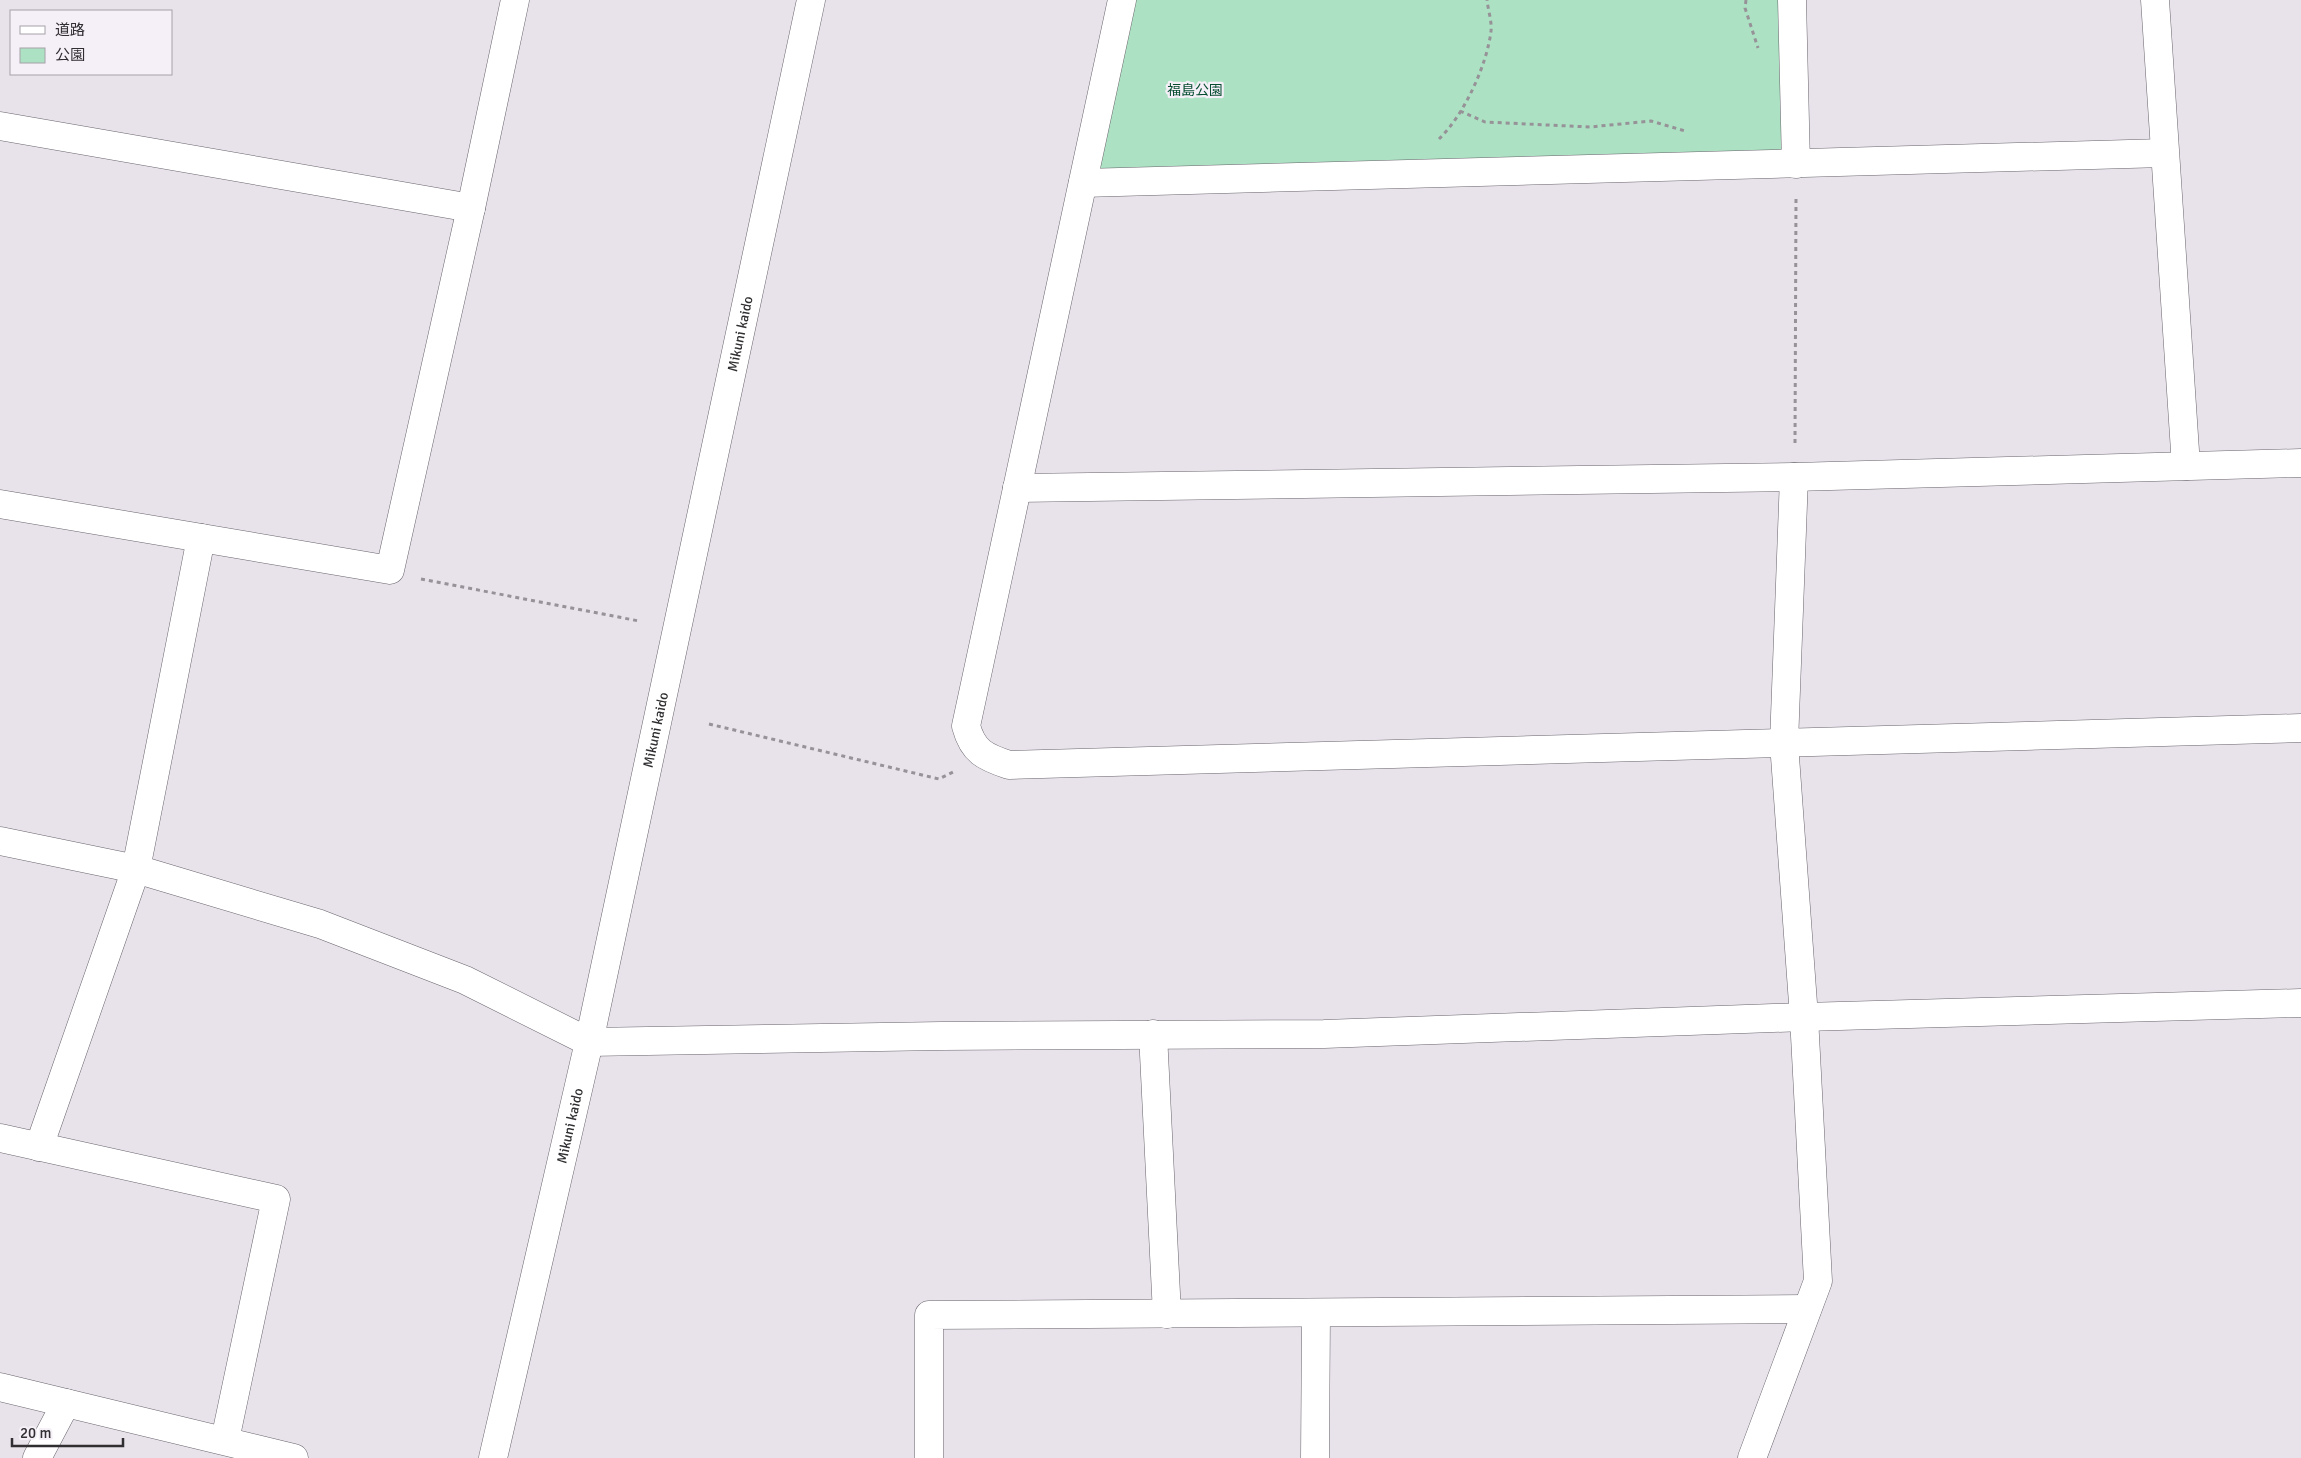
<svg xmlns="http://www.w3.org/2000/svg" width="2301" height="1458" font-family="Signika,'Noto Sans JP',sans-serif">
<style>
.green{fill:#ace2c3}
.lines{fill:none;stroke-linecap:round;stroke-linejoin:round}
.street-casing{stroke:#69646c;stroke-width:29}
.secondary-casing{stroke:#69646c;stroke-width:29}
.primary-casing{stroke:#69646c;stroke-width:29}
.path{stroke:#969298;stroke-width:3;stroke-dasharray:4 4;stroke-linecap:butt}
.street{stroke:#fff;stroke-width:28}
.secondary{stroke:#fff;stroke-width:28}
.primary{stroke:#fff;stroke-width:28}
.labels{text-anchor:middle;dominant-baseline:central;stroke-width:4.5;stroke-linejoin:round;paint-order:stroke}
.park-label{font-size:14px;fill:#064d30;stroke:#f5eff8}
.street-label{font-size:14px;fill:#302e31;stroke:#f5eff8}
</style>
<rect width="100%" height="100%" fill="#e8e2eb"/>
<polygon class="green" points="1122,0 1787,0 1796,164 1083,183"/>
<g class="lines">
<defs>
<g id="street">
<polyline points="1792,0 1796,164"/>
<polyline points="2155,0 2186,466"/>
<polyline points="0,126 471,208"/>
<polyline points="1083,183 2164,153"/>
<polyline points="1017,488 1794,477 2301,463"/>
<polyline points="0,504 390,570 471,208 515,0"/>
<polyline points="1784,743 1794,477"/>
<polyline points="1153,1034 1167,1314"/>
<polyline points="0,1138 276,1199 225,1440"/>
<polyline points="39,1147 136,869 201,538"/>
<polyline points="0,1387 294,1458"/>
<polyline points="37,1458 66,1403"/>
<polyline points="929,1458 929,1315 1807,1309"/>
<polyline points="1315,1458 1316,1313"/>
<polyline points="1752,1458 1818,1281 1804,1017"/>
</g>
<g id="secondary">
<path d="M1122,0L966,726C973,752 985,757 1009,765L2301,728"/>
<polyline points="1784,743 1804,1017"/>
<polyline points="0,841 136,869 320,924 465,980 589,1042 941,1036 1324,1034 1804,1017 2301,1003"/>
</g>
<g id="primary">
<path id="s1" d="M493,1458L589,1042L811,0"/>
</g>
</defs>
<use href="#street" class="street-casing"/>
<use href="#secondary" class="secondary-casing"/>
<use href="#primary" class="primary-casing"/>
<g class="path">
<polyline points="1746,0 1745,8 1758,48"/>
<polyline points="1460,111 1485,122 1590,127 1651,121 1685,131"/>
<path d="M1439,139C1464,115 1487,65 1491,31C1492,21 1488,10 1487,0"/>
<polyline points="1795,443 1796,197"/>
<polyline points="421,579 639,621"/>
<polyline points="709,724 939,779 955,771"/>
</g>
<use href="#street" class="street"/>
<use href="#secondary" class="secondary"/>
<use href="#primary" class="primary"/>
</g>
<g class="labels">
<g class="park-label">
<text x="1195" y="90">福島公園</text>
</g>
<g class="street-label">
<text stroke="none"><textPath href="#s1" startOffset="1151">Mikuni kaido</textPath></text>
<text stroke="none"><textPath href="#s1" startOffset="746">Mikuni kaido</textPath></text>
<text stroke="none"><textPath href="#s1" startOffset="341">Mikuni kaido</textPath></text>
</g>
</g>
<rect x="10" y="10" width="162" height="65" fill="#f5eff8" stroke="#a6a2a8"/>
<rect x="20" y="26" width="25" height="8" fill="#ffffff" stroke="#a6a2a8"/>
<text x="55" y="35" font-size="15" fill="#302e31">道路</text>
<rect x="20" y="48" width="25" height="15" fill="#ace2c3" stroke="#a6a2a8"/>
<text x="55" y="60" font-size="15" fill="#302e31">公園</text>
<path d="M12 1438v8h111v-8" fill="none" stroke="#302e31" stroke-width="2.5"/>
<text x="20" y="1438" font-size="15" fill="#302e31" stroke="#f5eff8" stroke-width="4" paint-order="stroke">20 m</text>
</svg>
